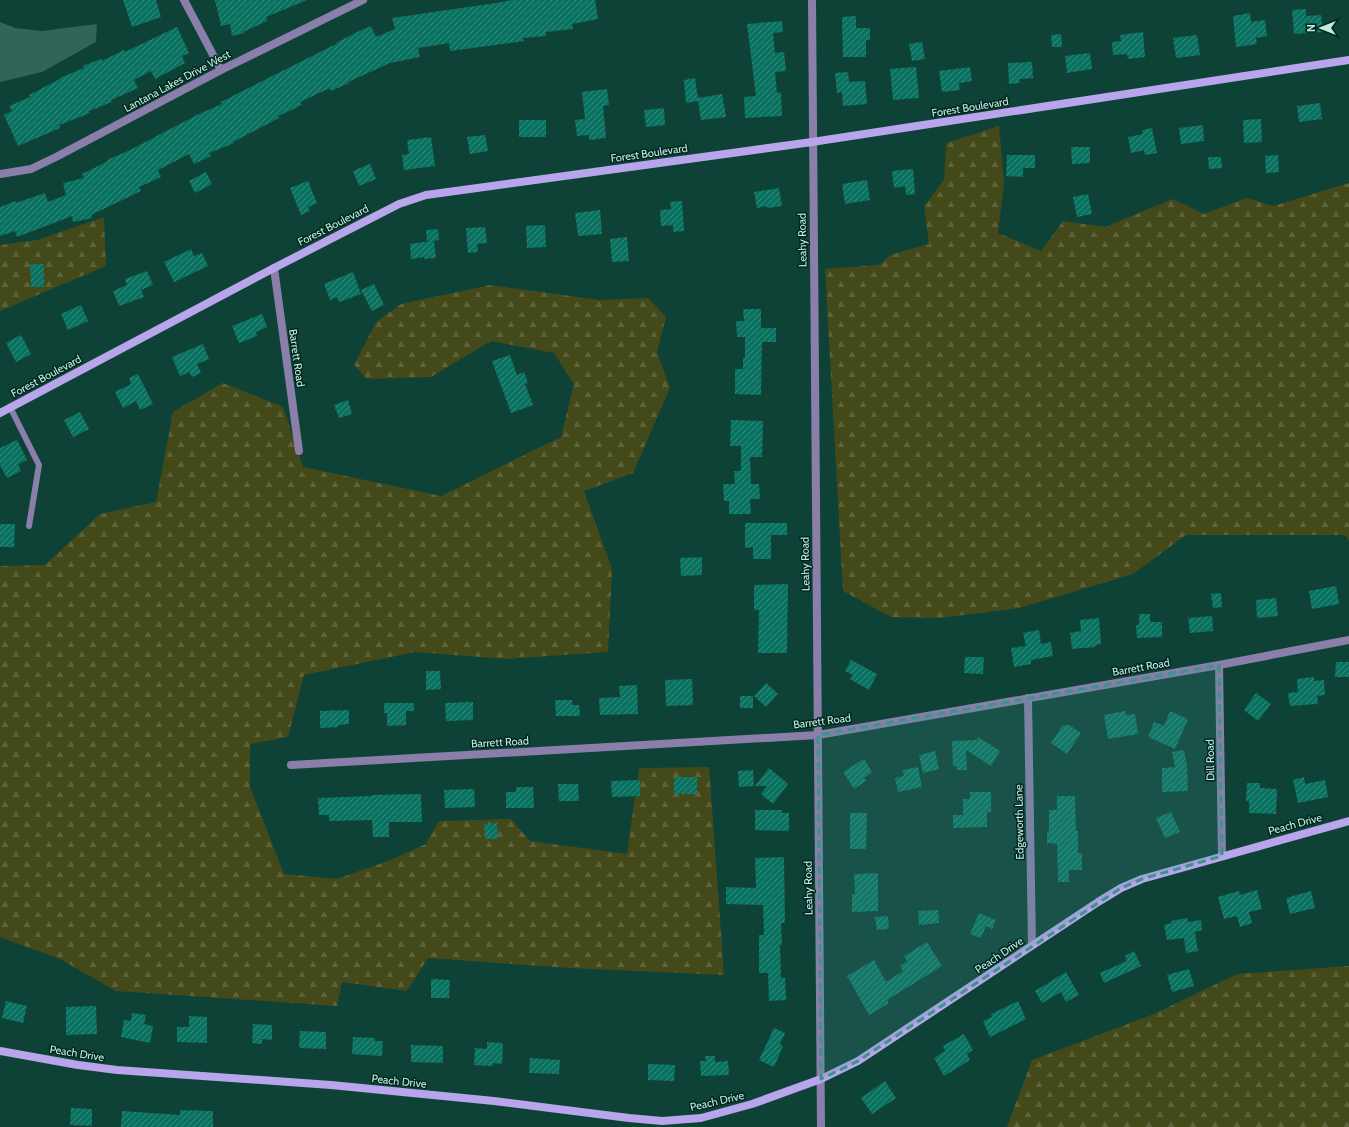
<svg xmlns="http://www.w3.org/2000/svg" width="1349" height="1127" font-family="Cabin,sans-serif">
<style>
.forest{fill:url(#forest-firs)}
.water{fill:#316559}
.building{fill:url(#building-hatch)}
.lines{fill:none;stroke-linecap:round;stroke-linejoin:round}
.lane{stroke:#8a7fab;stroke-width:6}
.street{stroke:#8a7fab;stroke-width:8}
.secondary{stroke:#b8a5ec;stroke-width:8}
.marked{fill:#3c948a;fill-opacity:0.2;stroke:#3c948a;stroke-width:3;stroke-dasharray:8 5;stroke-linejoin:round}
.labels{text-anchor:middle;dominant-baseline:central;stroke-width:3;stroke-linejoin:round;paint-order:stroke}
.street-label{font-size:11px;fill:#c2ece0;stroke:#00271f}
</style>
<defs>
<pattern id="forest-firs" width="22" height="20" patternUnits="userSpaceOnUse"><rect width="22" height="20" fill="#434919"/><path d="M5 1l3.5 6h-7zM16 11l3.5 6h-7z" fill="#5c633a"/></pattern>
<pattern id="building-hatch" width="6" height="6" patternUnits="userSpaceOnUse"><rect width="6" height="6" fill="#09715f"/><path d="M-1 1l2-2M0 6l6-6M5 7l2-2" fill="none" stroke="#378c7d"/></pattern>
</defs>
<rect width="100%" height="100%" fill="#0f4237"/>
<g class="forest">
<polygon points="999,126 1004,183 998,233 1041,251 1063,221 1105,227 1173,199 1204,214 1247,198 1273,206 1349,183 1349,541 1345,535 1186,535 1133,574 1019,608 939,618 891,617 843,591 825,269 879,265 890,255 929,244 924,206 944,180 946,143"/>
<polygon points="104,217 106,266 0,311 0,245 37,240"/>
<polygon points="490,285 600,300 648,298 666,317 657,352 670,388 633,473 584,491 612,569 608,652 506,659 415,652 304,675 288,737 250,744 250,787 284,874 337,879 393,859 426,844 439,821 511,819 530,841 627,854 639,768 709,767 724,975 570,968 428,958 407,991 342,982 337,1006 116,991 60,959 0,937 0,566 45,565 100,514 156,502 173,412 223,383 283,407 303,467 441,496 561,437 574,384 554,353 491,341 431,377 367,379 354,365 376,322 401,304"/>
<polygon points="1349,966 1349,1127 1007,1127 1032,1060 1154,1014 1237,974"/>
</g>
<polygon class="water" points="0,22 15,28 42,31 97,24 96,42 42,72 0,82"/>
<g class="building">
<polygon points="123,0 156,0 161,17 132,27"/>
<polygon points="215,0 307,0 266,17 267,21 243,32 244,33 232,36 230,24 221,26"/>
<polygon points="512,0 595,0 598,19 572,24 573,29 546,32 546,36 523,38 524,41 450,51 449,43 418,48 420,57 390,63 348,82 349,83 331,91 330,88 300,102 302,105 278,116 279,118 233,142 234,143 209,153 211,156 194,164 189,154 158,170 161,177 139,187 141,191 91,215 92,218 73,222 72,216 17,237 15,231 0,236 0,207 16,201 16,203 45,193 48,202 66,195 63,183 84,178 82,174 108,161 107,160 130,150 199,114 222,104 221,102 336,44 336,43 359,31 371,26 376,37 395,29 392,18 496,3"/>
<polygon points="1306,9 1306,16 1321,15 1323,32 1294,34 1292,10"/>
<polygon points="1250,13 1251,22 1265,20 1267,36 1256,38 1257,44 1236,47 1233,16"/>
<polygon points="856,16 856,28 870,28 870,40 866,40 866,57 843,57 842,17"/>
<polygon points="782,21 783,32 773,33 775,53 784,52 786,71 775,72 777,93 781,92 782,116 745,118 744,97 756,96 747,24"/>
<polygon points="177,27 189,53 182,56 185,63 155,79 151,71 134,80 138,88 111,100 112,102 89,111 90,113 59,125 60,128 18,146 4,115 12,111 9,106 30,97 29,95 60,79 60,78 84,68 83,66 101,59 102,61 124,50 125,52"/>
<polygon points="1143,32 1145,57 1128,59 1127,54 1113,55 1112,42 1121,41 1120,35"/>
<polygon points="1061,34 1062,47 1052,47 1051,35"/>
<polygon points="1197,35 1200,55 1176,58 1173,38"/>
<polygon points="922,42 925,59 912,61 909,44"/>
<polygon points="1090,53 1092,69 1067,73 1065,56"/>
<polygon points="1032,62 1033,78 1019,79 1020,83 1009,84 1008,63"/>
<polygon points="916,67 919,98 893,100 890,69"/>
<polygon points="970,67 972,81 959,83 960,90 942,92 939,71"/>
<polygon points="848,72 849,82 865,81 867,104 843,106 842,92 837,93 835,73"/>
<polygon points="695,78 698,98 722,94 726,117 701,120 698,101 686,103 684,80"/>
<polygon points="607,89 609,105 603,106 606,138 589,140 589,135 577,136 575,120 585,119 582,92"/>
<polygon points="1320,103 1322,119 1299,122 1297,106"/>
<polygon points="664,108 665,125 646,127 644,110"/>
<polygon points="1261,119 1262,142 1244,143 1243,120"/>
<rect x="519" y="120" width="27" height="17"/>
<polygon points="1203,125 1204,141 1181,144 1179,128"/>
<polygon points="1152,128 1157,153 1145,155 1144,150 1131,153 1128,137 1143,134 1142,130"/>
<polygon points="485,135 488,151 470,154 467,137"/>
<polygon points="431,137 435,166 404,170 402,155 409,154 407,140"/>
<polygon points="1071,147 1090,147 1090,163 1072,164"/>
<polygon points="1007,155 1035,155 1035,168 1023,168 1023,177 1006,176"/>
<polygon points="1278,155 1279,172 1266,173 1265,156"/>
<polygon points="1208,157 1221,157 1222,168 1209,169"/>
<polygon points="370,164 376,179 359,186 353,171"/>
<polygon points="913,169 915,194 906,195 905,186 894,188 892,171"/>
<polygon points="206,172 212,184 195,193 189,181"/>
<polygon points="867,180 870,200 845,204 842,184"/>
<polygon points="308,181 317,203 308,207 310,211 301,215 290,188"/>
<polygon points="779,188 782,206 767,208 767,206 757,208 754,192"/>
<polygon points="1088,194 1092,214 1077,217 1073,197"/>
<polygon points="682,201 684,231 673,232 673,225 661,226 660,210 671,209 670,202"/>
<polygon points="600,210 602,234 578,236 575,213"/>
<polygon points="545,225 546,247 527,248 526,226"/>
<polygon points="485,227 487,243 477,244 478,252 468,253 466,228"/>
<polygon points="438,229 439,240 434,241 436,258 424,259 424,257 411,259 410,244 431,241 427,241 426,230"/>
<polygon points="627,237 629,261 612,262 610,239"/>
<polygon points="191,249 194,256 202,253 208,266 174,282 164,262"/>
<polygon points="30,264 44,264 44,287 31,287"/>
<polygon points="147,271 153,285 141,290 144,297 119,306 113,291 127,285 125,279"/>
<polygon points="353,272 361,294 339,302 337,297 330,300 324,284"/>
<polygon points="374,284 384,305 372,311 361,290"/>
<polygon points="81,305 88,321 68,330 61,314"/>
<polygon points="743,309 761,309 761,328 776,328 776,342 762,342 761,395 735,394 735,369 743,369 743,358 745,358 745,337 737,337 736,321 744,321"/>
<polygon points="262,314 267,327 256,332 257,336 239,343 232,326"/>
<polygon points="21,335 31,354 16,362 6,343"/>
<polygon points="203,344 209,359 197,364 201,373 192,377 189,372 180,376 172,357"/>
<polygon points="510,355 517,375 524,372 528,383 525,384 533,405 511,413 492,361"/>
<polygon points="138,374 153,404 140,410 136,401 123,408 115,392 131,384 129,378"/>
<polygon points="348,400 352,414 339,418 334,405"/>
<polygon points="80,412 89,429 73,437 64,420"/>
<polygon points="731,420 763,421 762,457 750,457 751,484 759,484 760,499 750,499 751,514 729,514 729,501 724,501 723,484 735,484 734,471 741,471 741,446 730,446"/>
<polygon points="17,440 27,460 18,464 21,471 7,478 0,465 0,448"/>
<polygon points="745,523 787,523 787,535 771,535 771,559 753,559 753,547 745,548"/>
<polygon points="0,524 15,524 14,547 0,547"/>
<polygon points="702,557 702,575 681,576 680,558"/>
<polygon points="788,584 787,653 758,653 759,610 754,610 754,585"/>
<polygon points="1336,586 1339,604 1312,609 1309,591"/>
<polygon points="1221,593 1222,607 1213,608 1211,594"/>
<polygon points="1276,598 1278,616 1257,618 1256,600"/>
<polygon points="1139,614 1150,614 1150,622 1162,622 1162,637 1137,638 1136,625 1139,625"/>
<polygon points="1212,616 1213,631 1190,633 1188,618"/>
<polygon points="1099,618 1101,644 1095,645 1095,647 1072,649 1070,633 1081,631 1080,620"/>
<polygon points="1039,630 1041,644 1051,642 1053,656 1031,660 1031,664 1014,667 1011,648 1026,646 1023,633"/>
<polygon points="965,657 984,657 983,674 964,673"/>
<polygon points="851,660 877,674 869,690 850,679 853,675 845,671"/>
<polygon points="1336,662 1349,662 1349,677 1335,677"/>
<polygon points="426,671 440,671 441,689 426,690"/>
<polygon points="1314,677 1314,681 1324,680 1325,695 1317,696 1318,704 1290,706 1288,693 1298,692 1297,679"/>
<polygon points="692,679 693,705 666,706 665,680"/>
<polygon points="766,683 778,694 766,707 754,696"/>
<polygon points="637,685 638,714 600,715 599,698 620,697 619,686"/>
<polygon points="1256,693 1271,704 1258,721 1244,710"/>
<rect x="740" y="696" width="13" height="12"/>
<polygon points="555,700 572,700 572,705 579,705 580,716 556,716"/>
<polygon points="473,702 473,720 446,721 445,703"/>
<polygon points="384,703 414,703 414,711 406,711 406,725 387,726 387,713 384,713"/>
<polygon points="349,710 349,724 338,725 338,727 320,728 320,711"/>
<polygon points="1125,711 1126,715 1135,714 1138,734 1108,739 1104,715"/>
<polygon points="1170,711 1188,719 1175,749 1148,737 1154,722 1164,726"/>
<polygon points="1069,725 1081,733 1067,754 1051,743 1062,726"/>
<polygon points="978,737 1000,751 991,766 966,750 967,770 957,770 956,766 953,767 952,741 951,741 977,740"/>
<polygon points="1184,750 1187,766 1188,791 1162,792 1162,768 1175,767 1172,752"/>
<polygon points="935,751 939,769 923,773 919,755"/>
<polygon points="864,759 872,772 864,778 866,781 854,789 843,772"/>
<polygon points="918,767 922,787 898,792 895,778 904,776 903,770"/>
<polygon points="769,768 788,784 773,804 761,794 767,786 755,786"/>
<polygon points="753,770 754,786 739,787 738,771"/>
<rect x="674" y="777" width="23" height="17"/>
<polygon points="1304,777 1305,784 1325,780 1328,797 1298,803 1293,780"/>
<polygon points="640,780 640,796 612,797 611,781"/>
<polygon points="1247,783 1260,783 1260,788 1277,789 1276,814 1249,813 1249,801 1246,801"/>
<polygon points="558,784 578,784 579,801 559,801"/>
<polygon points="516,787 533,787 534,808 506,808 506,792 516,792"/>
<polygon points="474,789 475,807 445,808 444,790"/>
<polygon points="970,792 991,792 991,812 987,812 987,827 953,828 953,815 963,815 963,799 970,799"/>
<polygon points="421,794 422,822 389,822 389,837 373,837 372,820 329,821 329,815 319,815 318,798 372,796 372,795"/>
<polygon points="1057,796 1075,796 1076,831 1078,831 1078,853 1082,853 1082,870 1069,870 1069,882 1058,882 1057,844 1047,843 1047,831 1049,831 1049,810 1057,810"/>
<polygon points="755,810 782,810 782,813 789,813 789,831 755,830"/>
<polygon points="1171,812 1180,832 1165,838 1156,818"/>
<polygon points="850,813 867,813 866,849 850,849"/>
<polygon points="497,823 498,839 485,839 484,824"/>
<polygon points="784,857 785,923 781,923 782,945 780,945 781,978 785,977 786,1000 769,1001 768,973 759,973 759,935 764,935 763,905 726,904 726,887 756,888 755,858"/>
<polygon points="878,873 878,911 852,912 852,894 855,894 854,874"/>
<polygon points="1257,890 1262,909 1249,912 1252,923 1240,927 1237,916 1224,919 1218,897 1239,891 1240,895"/>
<polygon points="1311,891 1315,908 1290,914 1286,898"/>
<polygon points="938,910 939,923 919,925 918,911"/>
<polygon points="979,913 996,920 992,929 986,926 981,938 970,934"/>
<polygon points="888,916 889,929 877,930 875,917"/>
<polygon points="1187,918 1188,922 1201,920 1202,930 1195,932 1198,951 1186,953 1184,938 1167,940 1164,925 1172,923 1171,921"/>
<polygon points="927,942 942,966 887,1000 889,1003 869,1015 847,976 874,960 886,982 903,971 900,966 907,961 904,956"/>
<polygon points="1134,951 1141,966 1104,983 1100,973 1127,961 1125,956"/>
<polygon points="1189,969 1194,986 1172,992 1167,975"/>
<polygon points="1066,972 1079,995 1066,1002 1061,992 1042,1003 1035,991"/>
<polygon points="431,979 450,980 449,998 431,998"/>
<polygon points="6,1001 27,1006 23,1023 2,1018"/>
<polygon points="1018,1001 1026,1019 990,1037 983,1021 992,1017 991,1014"/>
<polygon points="96,1006 97,1034 66,1035 66,1007"/>
<polygon points="132,1013 146,1015 144,1024 153,1026 150,1043 121,1037 124,1020 131,1021"/>
<polygon points="189,1016 207,1017 207,1043 177,1042 177,1027 189,1027"/>
<polygon points="253,1024 272,1025 272,1040 262,1039 262,1044 252,1043"/>
<polygon points="774,1028 785,1033 780,1044 783,1046 774,1067 759,1060"/>
<polygon points="300,1031 326,1032 326,1049 299,1048"/>
<polygon points="964,1034 973,1050 967,1054 970,1060 944,1076 934,1058 945,1051 943,1046"/>
<polygon points="353,1037 375,1038 375,1041 383,1041 382,1056 352,1054"/>
<polygon points="487,1042 503,1043 502,1064 493,1063 493,1066 474,1065 475,1048 487,1049"/>
<polygon points="411,1045 443,1046 443,1063 411,1062"/>
<polygon points="705,1056 715,1056 715,1062 728,1061 729,1075 701,1076 700,1061 706,1061"/>
<polygon points="530,1058 560,1060 559,1074 529,1073"/>
<polygon points="648,1064 675,1065 674,1081 648,1080"/>
<polygon points="885,1081 896,1098 872,1114 861,1098"/>
<polygon points="71,1108 92,1109 92,1126 70,1125"/>
<polygon points="180,1110 213,1111 213,1127 121,1127 122,1111 180,1115"/>
</g>
<g class="lines">
<polyline class="lane" points="10,407 39,465 29,526"/>
<g class="street">
<polyline points="184,0 221,70"/>
<polyline points="812,0 821,1127"/>
<polyline points="0,174 31,169 56,157 221,70 363,0"/>
<polyline points="274,268 299,451"/>
<polyline points="1219,665 1222,856"/>
<polyline points="1028,698 1032,945"/>
<polyline points="291,765 818,735 1219,665 1349,640"/>
</g>
<g class="secondary">
<polyline points="0,413 274,268 399,204 426,195 812,142 1349,60"/>
<polyline points="0,1051 78,1065 117,1070 331,1085 494,1101 629,1118 662,1121 701,1118 752,1104 821,1079 858,1061 1098,902 1121,888 1142,879 1349,821"/>
</g>
</g>
<path class="marked" d="M1219,665L1222,856L1142,879L1121,888L858,1061L821,1079L818,735Z"/>
<g class="labels">
<g class="street-label">
<text transform="translate(177 81) rotate(-28)">Lantana Lakes Drive West</text>
<text transform="translate(970 107) rotate(-9)">Forest Boulevard</text>
<text transform="translate(649 153) rotate(-8)">Forest Boulevard</text>
<text transform="translate(333 225) rotate(-27)">Forest Boulevard</text>
<text transform="translate(802 240) rotate(-91)">Leahy Road</text>
<text transform="translate(297 358) rotate(82)">Barrett Road</text>
<text transform="translate(46 376) rotate(-28)">Forest Boulevard</text>
<text transform="translate(805 564) rotate(-91)">Leahy Road</text>
<text transform="translate(1141 667) rotate(-10)">Barrett Road</text>
<text transform="translate(822 721) rotate(-7)">Barrett Road</text>
<text transform="translate(500 742) rotate(-3)">Barrett Road</text>
<text transform="translate(1210 760) rotate(-91)">Dill Road</text>
<text transform="translate(1019 822) rotate(-91)">Edgeworth Lane</text>
<text transform="translate(1295 824) rotate(-15)">Peach Drive</text>
<text transform="translate(808 888) rotate(-91)">Leahy Road</text>
<text transform="translate(999 955) rotate(-34)">Peach Drive</text>
<text transform="translate(77 1053) rotate(9)">Peach Drive</text>
<text transform="translate(399 1081) rotate(6)">Peach Drive</text>
<text transform="translate(717 1101) rotate(-13)">Peach Drive</text>
</g>
</g>
<g transform="translate(1321 28) rotate(270)" stroke="#00271f" stroke-width="3" paint-order="stroke">
<path d="M0-3L7 15L0 10L-7 15Z" fill="#c2ece0"/>
<text y="-6" font-size="11" font-weight="bold" text-anchor="middle" fill="#c2ece0">N</text>
</g>
</svg>
